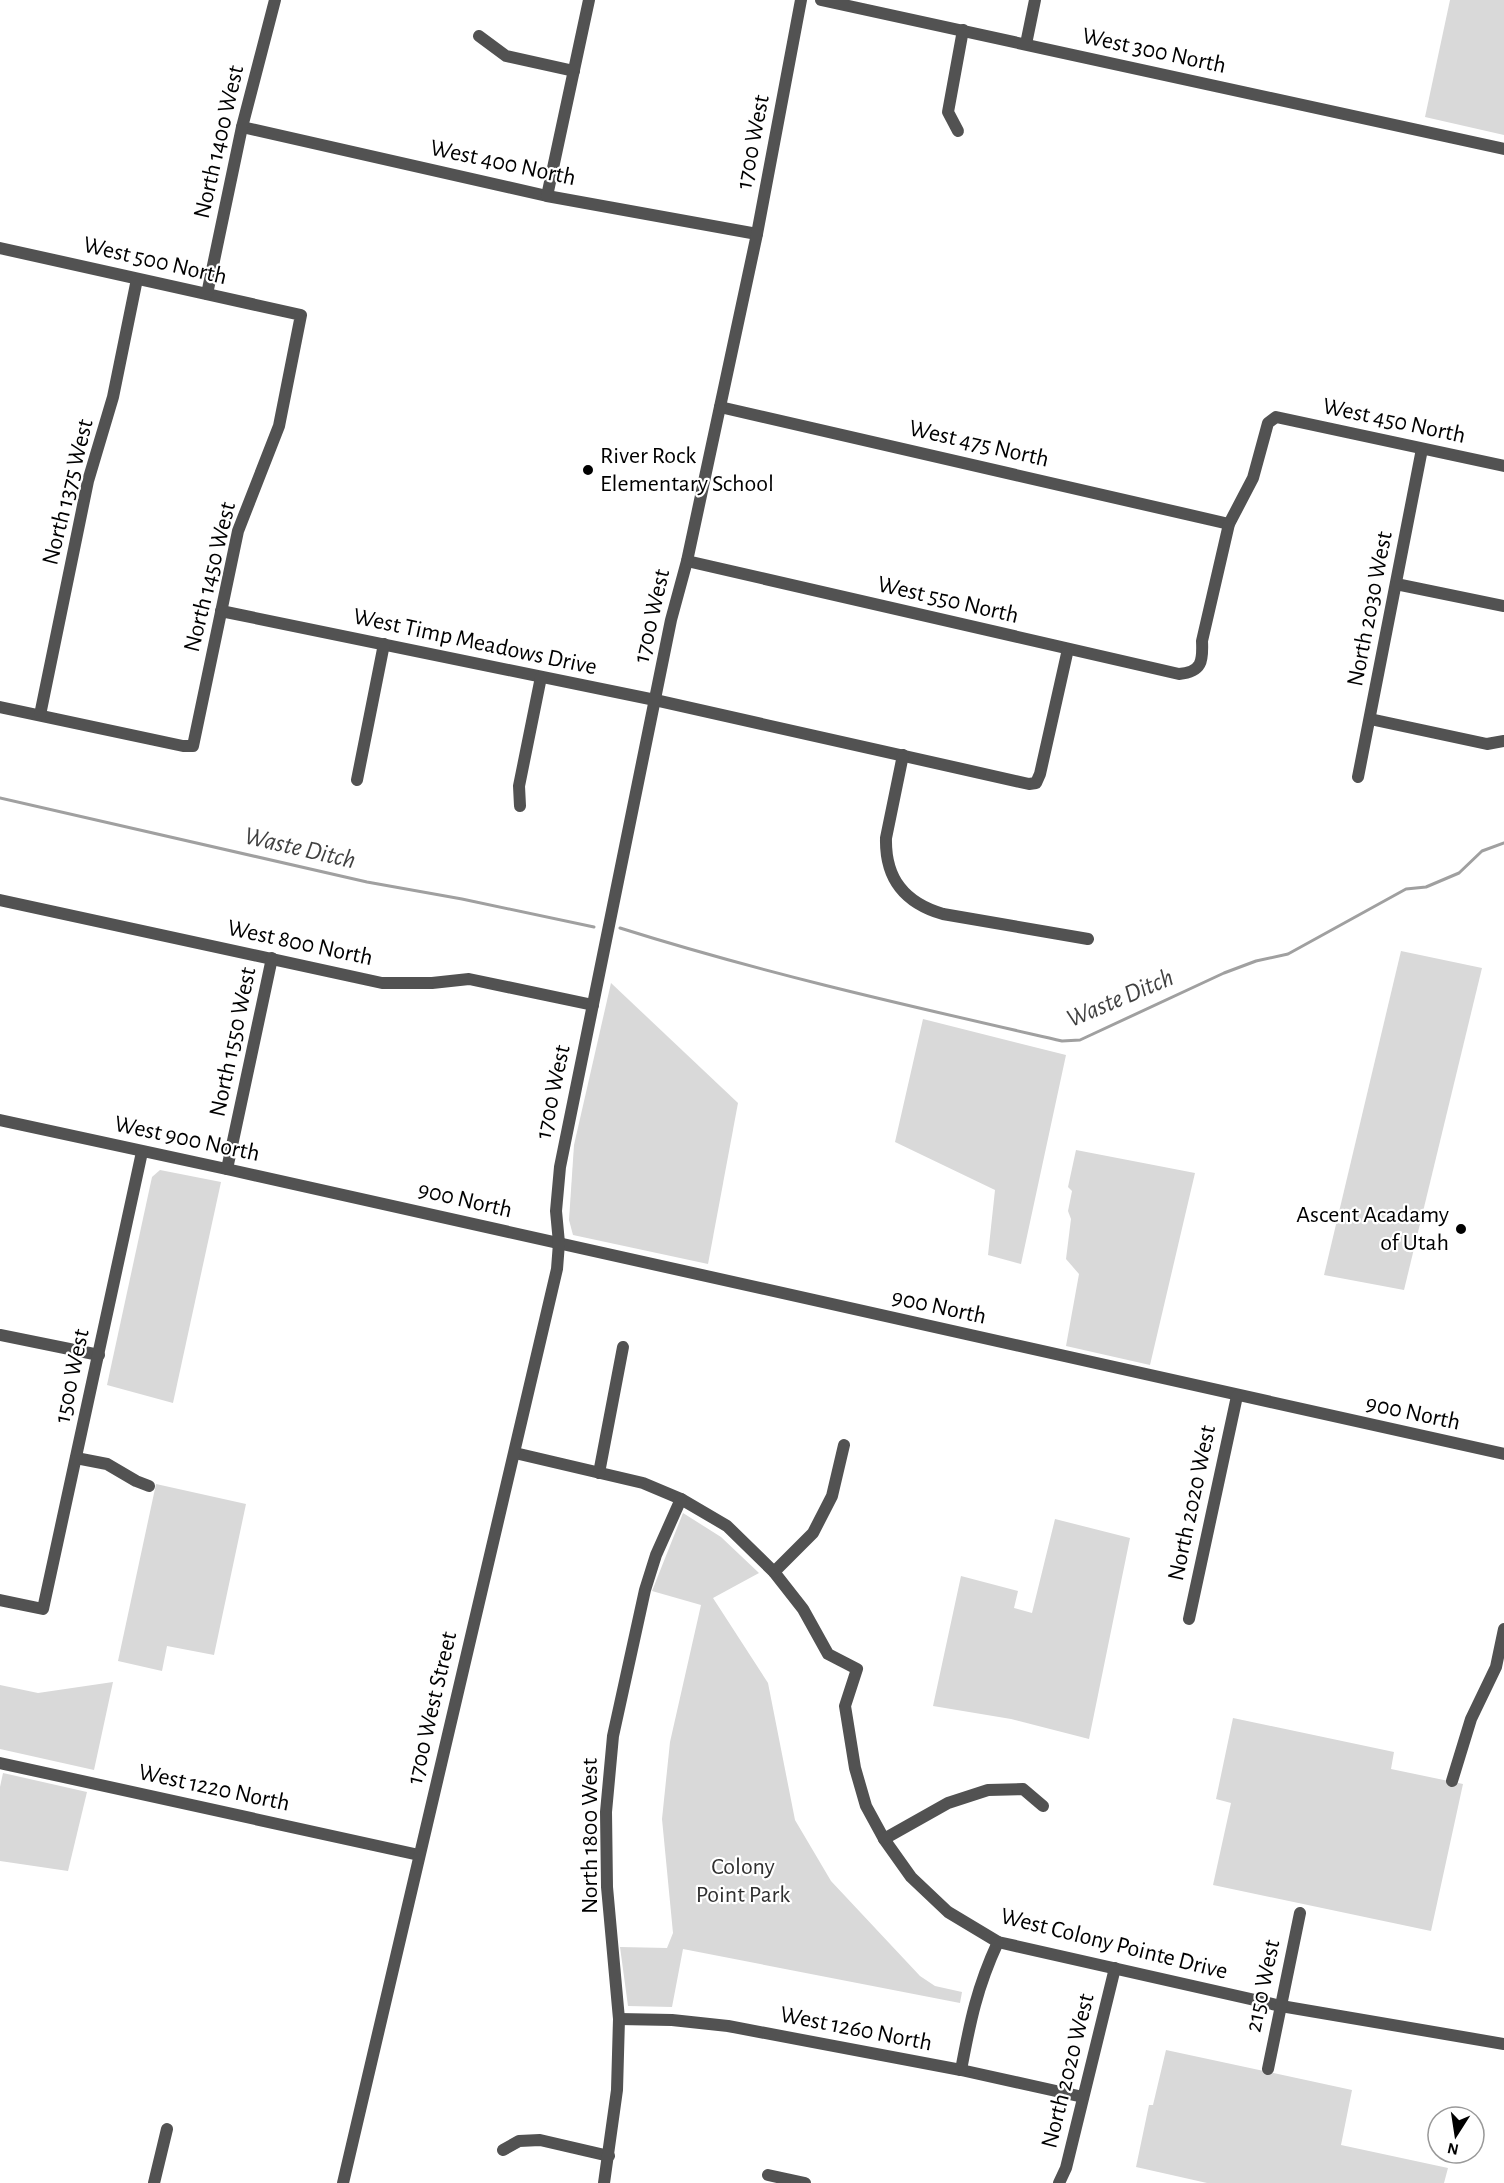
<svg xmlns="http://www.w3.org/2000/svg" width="1504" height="2183" font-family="'Alegreya Sans',sans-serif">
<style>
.green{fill:#d9d9d9}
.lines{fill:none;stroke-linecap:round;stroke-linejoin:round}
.stream{stroke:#a0a0a0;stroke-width:3}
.minor{stroke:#525252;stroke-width:12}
.poi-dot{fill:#000;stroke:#fff;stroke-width:2}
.labels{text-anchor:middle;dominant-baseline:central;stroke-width:4.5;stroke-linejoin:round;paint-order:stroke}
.street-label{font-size:24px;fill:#000;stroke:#fff}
.poi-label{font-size:24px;fill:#000;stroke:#fff;text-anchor:start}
.park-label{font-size:24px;fill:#303030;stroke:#fff}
.water-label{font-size:26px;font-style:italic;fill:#414141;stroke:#fff}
</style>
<rect width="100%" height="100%" fill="#fff"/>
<g class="green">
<polygon points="1450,0 1504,0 1504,135 1425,117"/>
<polygon points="1401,951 1482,968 1404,1290 1324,1275"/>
<polygon points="611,983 738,1103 708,1264 573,1235 569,1220 574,1145"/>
<polygon points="923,1019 1066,1055 1021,1264 988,1255 995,1190 895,1142"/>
<polygon points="1076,1150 1195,1173 1150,1365 1066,1346 1079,1274 1066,1259 1071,1219 1068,1211 1072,1191 1068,1187"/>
<polygon points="160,1170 221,1182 173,1403 107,1385 152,1177"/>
<polygon points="156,1484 246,1504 214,1655 167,1646 162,1671 118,1661"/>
<polygon points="683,1513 721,1537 759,1573 713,1598 768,1683 795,1820 831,1881 920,1976 935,1986 962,1992 960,2003 683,1949 672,2007 628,2006 620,1947 667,1948 673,1933 662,1819 670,1742 701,1605 652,1591"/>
<polygon points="1055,1519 1130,1538 1089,1739 1011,1719 933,1706 961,1576 1018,1591 1014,1608 1032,1613"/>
<polygon points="113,1682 94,1770 0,1749 0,1685 38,1693"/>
<polygon points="1233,1718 1394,1752 1391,1769 1463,1784 1431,1931 1213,1885 1231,1803 1216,1799"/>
<polygon points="3,1773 87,1792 68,1871 0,1861 0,1787"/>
<polygon points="1166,2050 1352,2090 1341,2145 1448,2168 1444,2183 1207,2183 1136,2167 1149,2105 1153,2105"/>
</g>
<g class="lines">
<g class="stream">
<polyline points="0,798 367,882 462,899 594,927"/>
<path d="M620,928C766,974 914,1007 1062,1041L1080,1040L1224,973L1256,961L1288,954L1406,889L1426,887L1459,873L1482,851L1504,843"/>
</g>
<g class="minor">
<polyline points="821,0 1504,149"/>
<polyline points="479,36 506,56 574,71"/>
<polyline points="1026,44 1035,0"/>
<polyline points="242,127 547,196 757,234"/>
<polyline points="958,131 948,112 963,30"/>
<polyline points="547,196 589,0"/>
<polyline points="0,248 301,315 279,426 238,531 193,746 183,746 0,707"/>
<polyline points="207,294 242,127 275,0"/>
<polyline points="720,407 1229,524"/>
<path d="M687,561L1179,674C1202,672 1203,661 1202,641L1229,524L1253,478L1268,423L1276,417L1504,466"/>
<polyline points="1396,584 1504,606"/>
<polyline points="221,611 655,700 1029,784 1036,783 1040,774 1068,649"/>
<polyline points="40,715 88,481 113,397 137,279"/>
<polyline points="1370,719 1487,744 1504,741"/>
<path d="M903,755L886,838C885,879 905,903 943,914L1088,939"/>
<polyline points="1358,777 1422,449"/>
<polyline points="357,780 384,644"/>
<polyline points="520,806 519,786 541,677"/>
<polyline points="0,900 382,983 432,983 469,979 593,1005"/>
<polyline points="0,1120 231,1170 1504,1454"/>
<polyline points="227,1169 272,958"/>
<polyline points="0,1335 99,1355"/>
<polyline points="515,1453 643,1483 681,1499 727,1526 774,1572 803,1609 828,1654 857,1669 845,1706 855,1768 866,1806 884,1839 911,1877 948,1912 998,1942 1281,2006 1504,2044"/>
<polyline points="76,1458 107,1464 136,1481 149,1486"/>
<polyline points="599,1473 623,1347"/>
<polyline points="774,1572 813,1533 832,1496 844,1445"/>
<polyline points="0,1600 43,1609 142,1152"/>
<polyline points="1189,1619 1237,1396"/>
<polyline points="0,1763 419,1855"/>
<polyline points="1452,1781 1471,1719 1496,1667 1504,1629"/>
<polyline points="884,1839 948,1803 988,1790 1023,1789 1043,1806"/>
<polyline points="619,2019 672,2020 728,2026 961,2070 1083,2097"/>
<polyline points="1268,2069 1300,1913"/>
<path d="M961,2070C970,2022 977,1987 998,1942"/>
<polyline points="503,2150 519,2141 540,2140 609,2156"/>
<polyline points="768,2175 805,2183"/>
<polyline points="154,2183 167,2129"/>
<polyline points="343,2183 557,1269 559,1243 556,1211 560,1167 671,620 687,561 757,234 801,0"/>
<polyline points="604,2183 617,2090 619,2019 607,1887 606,1812 613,1736 645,1590 656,1555 681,1499"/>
<polyline points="1059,2183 1066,2168 1115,1968"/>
</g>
</g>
<g class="poi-dot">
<circle cx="588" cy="470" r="6"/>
<circle cx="1461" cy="1229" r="6"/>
</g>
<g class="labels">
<g class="street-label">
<text transform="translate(1154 51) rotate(12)">West 300 North</text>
<text transform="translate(219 142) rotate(-77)">North 1400 West</text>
<text transform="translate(753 142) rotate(-79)">1700 West</text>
<text transform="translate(503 163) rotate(12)">West 400 North</text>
<text transform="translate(155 261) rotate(13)">West 500 North</text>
<text transform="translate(1394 421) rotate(12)">West 450 North</text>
<text transform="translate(979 444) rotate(13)">West 475 North</text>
<text transform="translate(68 492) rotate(-76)">North 1375 West</text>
<text transform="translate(210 577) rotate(-76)">North 1450 West</text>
<text transform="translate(948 600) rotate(13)">West 550 North</text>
<text transform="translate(1370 609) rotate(-79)">North 2030 West</text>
<text transform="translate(652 616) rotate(-77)">1700 West</text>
<text transform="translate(475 642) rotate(12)">West Timp Meadows Drive</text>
<text transform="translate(300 943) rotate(12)">West 800 North</text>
<text transform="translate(233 1042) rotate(-78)">North 1550 West</text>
<text transform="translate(553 1092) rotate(-78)">1700 West</text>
<text transform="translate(187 1139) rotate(12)">West 900 North</text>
<text transform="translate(465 1200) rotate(13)">900 North</text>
<text transform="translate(939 1307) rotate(12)">900 North</text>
<text transform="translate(72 1376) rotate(-78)">1500 West</text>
<text transform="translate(1413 1413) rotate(12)">900 North</text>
<text transform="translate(1192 1503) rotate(-78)">North 2020 West</text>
<text transform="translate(432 1708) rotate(-77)">1700 West Street</text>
<text transform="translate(214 1788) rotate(12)">West 1220 North</text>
<text transform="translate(590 1836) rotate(-90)">North 1800 West</text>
<text transform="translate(1114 1944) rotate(14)">West Colony Pointe Drive</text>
<text transform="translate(1263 1986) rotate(-78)">2150 West</text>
<text transform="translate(856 2029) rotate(11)">West 1260 North</text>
<text transform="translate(1068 2071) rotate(-76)">North 2020 West</text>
</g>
<g class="poi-label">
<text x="600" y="456">River Rock<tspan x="600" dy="28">Elementary School</tspan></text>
<text x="1449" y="1215" text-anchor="end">Ascent Acadamy<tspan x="1449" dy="28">of Utah</tspan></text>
</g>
<g class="park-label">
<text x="743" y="1867">Colony<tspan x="743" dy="28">Point Park</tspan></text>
</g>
<g class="water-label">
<text transform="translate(300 848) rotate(13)">Waste Ditch</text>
<text transform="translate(1120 998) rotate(-23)">Waste Ditch</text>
</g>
</g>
<g transform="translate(1456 2135) rotate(192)"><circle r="28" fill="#ffffff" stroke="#999999" stroke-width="1.5"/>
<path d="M0-4.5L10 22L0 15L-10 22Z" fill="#000000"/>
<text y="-9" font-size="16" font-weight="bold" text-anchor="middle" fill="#000000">N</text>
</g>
</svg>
